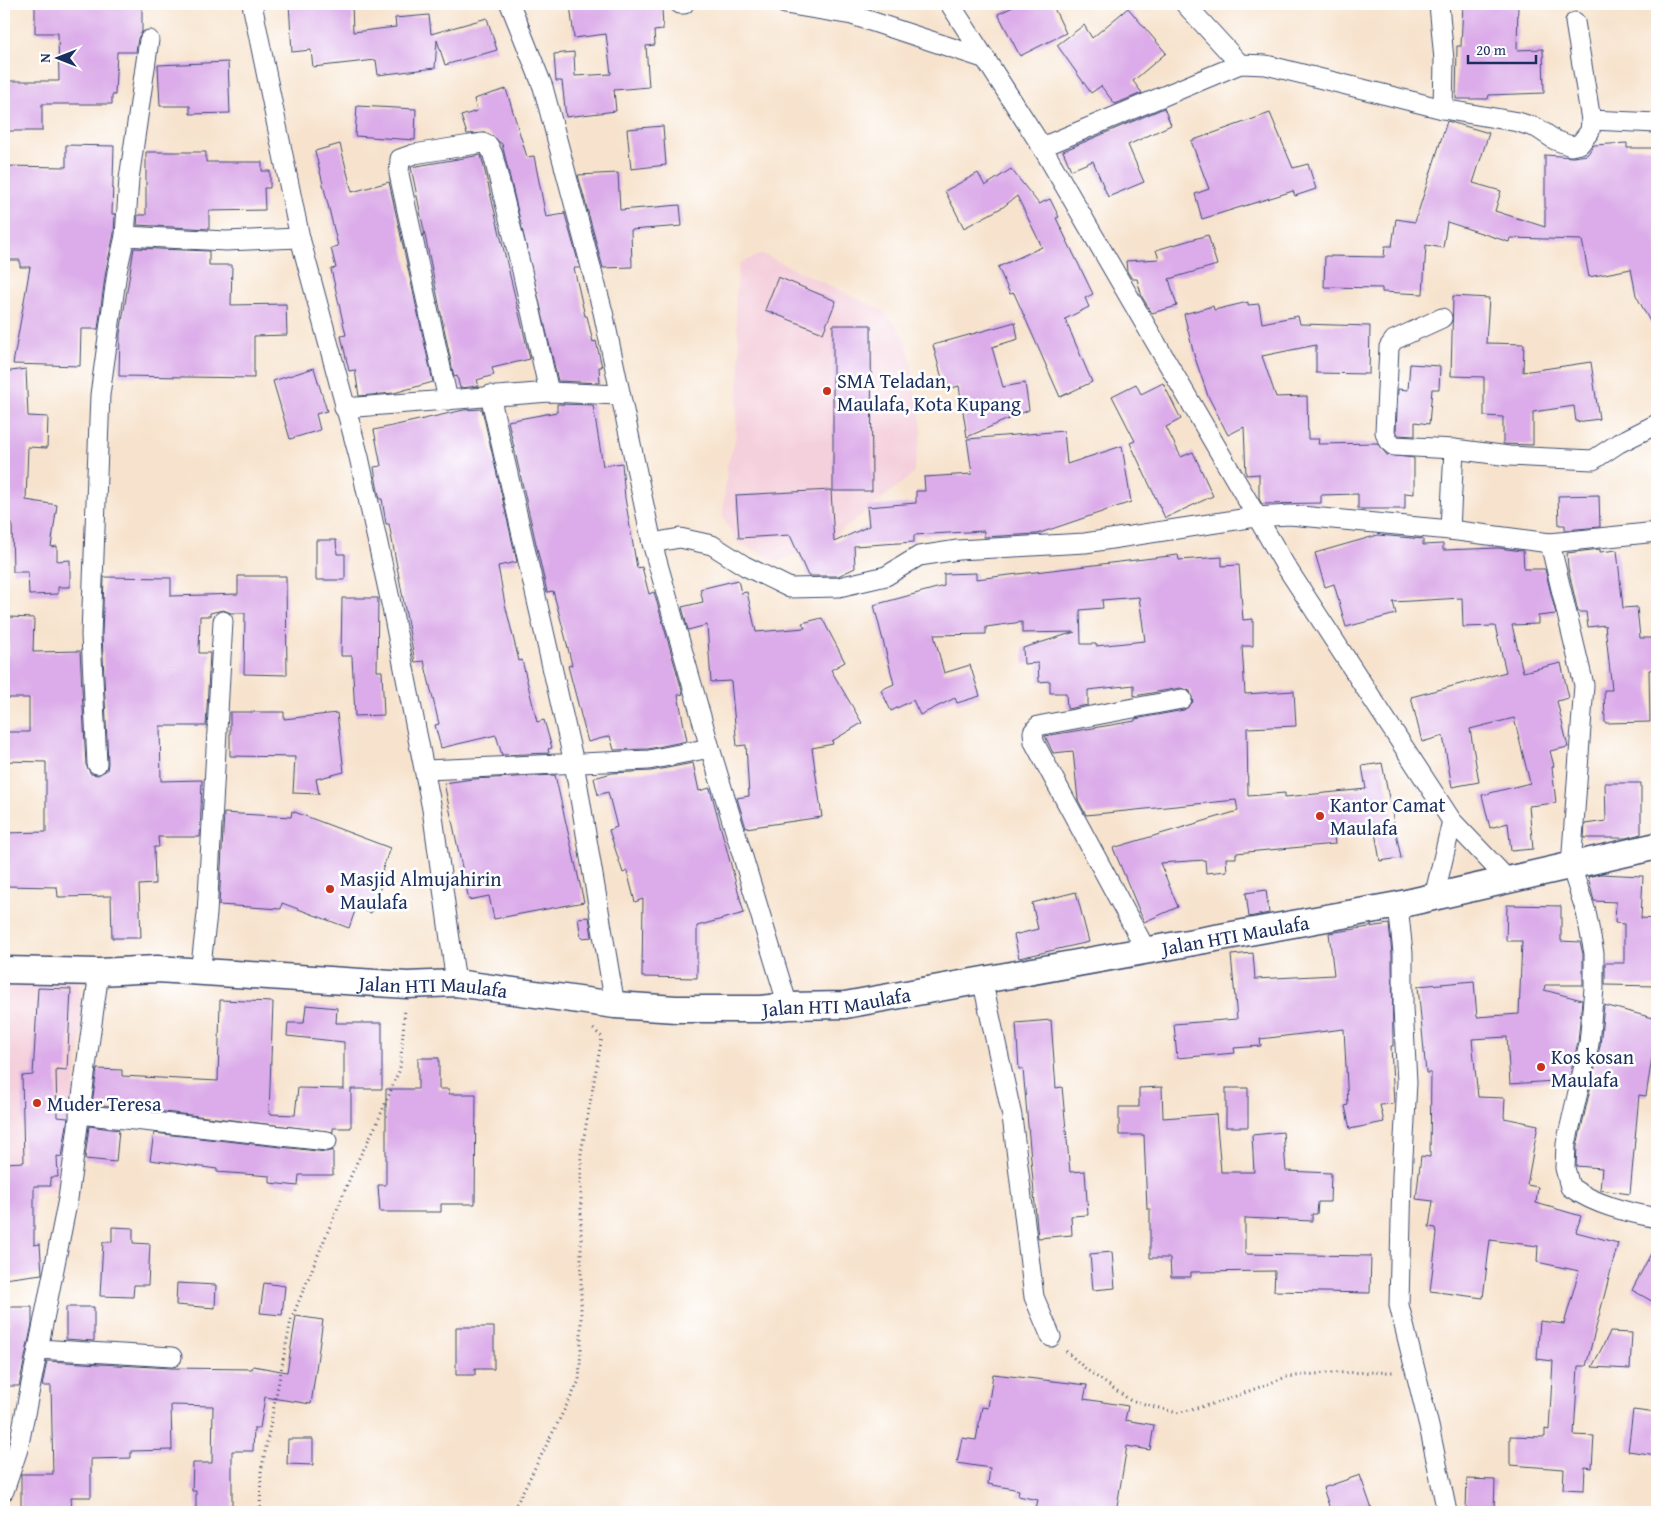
<svg xmlns="http://www.w3.org/2000/svg" width="1661" height="1516" font-family="'Gentium Book Plus',serif">
<style>
.built{fill:#f4cfdc}
.building{fill:#dbace9;fill-rule:evenodd}
.lines{fill:none;stroke-linecap:round;stroke-linejoin:round}
.street-casing{stroke:#3c4a6f;stroke-width:21}
.secondary-casing{stroke:#3c4a6f;stroke-width:29}
.path{stroke:#3c4a6f;stroke-width:3;stroke-dasharray:1 4;stroke-linecap:butt}
.street{stroke:#fff;stroke-width:19}
.secondary{stroke:#fff;stroke-width:26}
.poi-dot{fill:#c8321e;stroke:#fff;stroke-width:2}
.labels{text-anchor:middle;dominant-baseline:central;stroke-width:5;stroke-linejoin:round;paint-order:stroke}
.poi-label{font-size:20px;fill:#1b2f5e;stroke:#fff;text-anchor:start}
.street-label{font-size:20px;fill:#1b2f5e;stroke:#fff}
</style>
<rect width="100%" height="100%" fill="#fff"/>
<filter id="ink" filterUnits="userSpaceOnUse"><feTurbulence type="fractalNoise" baseFrequency=".02" numOctaves="2"/><feDisplacementMap in="SourceGraphic" scale="10" xChannelSelector="R" yChannelSelector="G"/><feConvolveMatrix kernelMatrix="1 2 1 2 8 2 1 2 1" color-interpolation-filters="sRGB"/></filter>
<filter id="wash" filterUnits="userSpaceOnUse"><feTurbulence type="fractalNoise" baseFrequency=".0096" numOctaves="4" result="noise"/><feDisplacementMap in="SourceGraphic" scale="20" xChannelSelector="R" yChannelSelector="G"/><feGaussianBlur stdDeviation="1.12" result="paint"/><feColorMatrix in="noise" values="0 0 0 0 0 0 0 0 0 0 0 0 0 0 0 0 0 1.4 0 .05"/><feComposite in="paint" operator="in"/></filter>
<g filter="url(#wash)">
<rect width="100%" height="100%" fill="#f7e3cd"/>
<g class="built">
<polygon points="762,254 884,311 898,328 908,346 922,428 913,474 837,534 779,562 737,542 723,517 727,466 735,442 740,354 735,304 739,263"/>
<polygon points="4,975 76,976 85,1014 58,1192 4,1196"/>
</g>
<g id="blocks">
<g class="building">
<polygon points="35,4 142,4 142,32 138,38 136,52 117,52 115,95 112,95 112,104 42,104 42,131 4,131 4,81 59,81 58,33 35,33"/>
<polygon points="289,4 352,4 353,32 396,27 395,18 429,15 431,34 487,18 497,50 445,65 437,40 435,68 378,75 376,60 313,67 311,50 292,52"/>
<polygon points="570,4 652,4 653,7 662,7 663,30 654,31 655,45 646,46 649,87 614,90 616,111 566,117 562,81 556,81 554,54 574,52 575,76 611,74 606,34 574,38"/>
<polygon points="1019,4 1052,4 1066,33 1020,56 998,14"/>
<polygon points="1463,4 1518,4 1517,50 1543,49 1544,93 1489,95 1488,99 1456,99 1457,46 1461,46"/>
<polygon points="1128,8 1166,53 1133,81 1142,93 1115,104 1101,86 1091,93 1057,45 1084,25 1092,38"/>
<polygon points="228,62 230,113 190,114 190,106 160,106 158,65"/>
<polygon points="506,89 527,157 534,156 546,217 565,214 564,211 580,268 574,268 585,316 587,316 593,342 596,341 602,367 599,367 600,383 558,381 502,144 487,133 467,134 461,116 477,111 474,99"/>
<polygon points="357,106 416,109 415,140 355,136"/>
<polygon points="1164,108 1171,125 1128,145 1144,182 1108,197 1093,161 1071,170 1063,151"/>
<polygon points="1270,113 1293,168 1308,164 1316,189 1295,196 1293,191 1202,219 1195,194 1209,189 1191,141"/>
<polygon points="1447,121 1489,133 1473,183 1501,191 1495,211 1545,227 1545,155 1573,157 1587,155 1594,145 1627,143 1627,148 1657,148 1657,335 1636,295 1631,269 1589,277 1582,240 1510,238 1509,242 1447,222 1443,248 1426,245 1423,294 1382,292 1382,288 1324,287 1325,256 1384,257 1385,246 1392,246 1396,219 1415,222"/>
<polygon points="663,126 666,165 631,169 627,129"/>
<polygon points="340,144 352,192 389,182 433,382 394,393 359,396 355,370 349,371 341,336 346,335 331,269 336,268 331,248 338,246 315,151"/>
<polygon points="66,145 114,146 112,214 115,214 114,234 106,270 98,329 81,329 80,366 13,364 30,267 20,267 20,260 4,260 4,166 66,167"/>
<polygon points="146,152 206,152 206,162 262,162 262,171 270,171 270,188 264,188 265,210 209,211 209,229 137,225 138,215 146,215"/>
<polygon points="481,155 530,359 492,368 494,375 477,380 479,386 460,388 457,376 454,377 411,167"/>
<polygon points="1011,169 1039,204 1050,199 1059,217 1056,218 1093,294 1085,298 1089,307 1065,319 1092,382 1060,397 1014,293 1010,294 998,267 1042,247 1017,196 1003,207 964,228 945,191 978,173 985,186"/>
<polygon points="618,173 620,210 680,205 682,226 631,230 632,267 603,268 578,175"/>
<polygon points="1208,235 1217,265 1169,279 1177,306 1152,313 1142,297 1137,279 1132,279 1127,271 1126,261 1159,259 1156,250"/>
<polygon points="134,248 209,251 209,265 232,265 231,305 286,304 287,335 254,336 254,378 119,376 120,334"/>
<polygon points="778,277 836,301 823,333 765,310"/>
<polygon points="1453,296 1489,298 1486,343 1524,344 1523,372 1591,362 1599,419 1576,422 1574,406 1533,412 1533,445 1503,444 1503,417 1484,416 1484,377 1451,376"/>
<polygon points="1248,302 1248,305 1259,304 1262,323 1298,316 1300,324 1370,326 1369,374 1316,373 1316,345 1262,356 1276,397 1307,396 1308,439 1319,439 1318,444 1377,443 1387,455 1414,458 1414,494 1405,493 1405,509 1358,509 1358,494 1321,495 1321,503 1262,504 1259,499 1259,474 1246,475 1244,427 1228,435 1208,396 1194,355 1184,314 1213,306 1214,310"/>
<polygon points="1015,322 1018,339 992,347 1003,387 1025,383 1029,410 967,437 959,386 945,390 933,345"/>
<polygon points="833,325 871,325 872,491 833,491"/>
<polygon points="1410,364 1440,366 1439,389 1432,389 1429,424 1415,422 1415,436 1398,435 1396,430 1398,389 1408,390"/>
<polygon points="314,368 327,411 316,414 320,430 290,439 273,381"/>
<polygon points="26,369 28,416 48,417 47,448 28,447 26,500 57,505 51,547 57,546 57,561 70,560 70,587 58,587 58,594 29,595 28,572 13,572 12,524 4,523 4,372"/>
<polygon points="1163,383 1181,419 1166,427 1181,457 1193,452 1213,496 1165,518 1130,443 1135,441 1112,396 1136,384 1141,394"/>
<polygon points="557,404 593,405 603,466 622,463 625,498 637,568 642,567 649,594 654,592 683,694 678,695 687,741 648,749 614,750 610,736 588,742 568,666 572,665 565,636 553,591 547,592 508,421 557,412"/>
<polygon points="482,409 517,562 498,566 505,604 519,661 522,660 537,722 544,720 552,748 548,749 549,753 502,755 496,735 441,748 435,725 439,724 424,661 415,662 389,524 386,524 382,499 380,499 377,486 374,467 381,466 374,430 464,410"/>
<polygon points="1064,431 1067,464 1122,446 1131,502 1037,534 984,537 984,531 914,535 914,542 854,546 855,568 838,576 808,576 790,535 739,538 736,495 831,490 834,542 869,526 867,507 916,503 916,491 925,491 924,477 972,474 967,439"/>
<polygon points="1599,495 1600,527 1565,530 1565,525 1559,525 1558,496"/>
<polygon points="1378,535 1423,539 1423,545 1443,544 1443,550 1498,548 1523,551 1524,569 1545,569 1556,614 1538,616 1538,624 1512,625 1523,672 1561,663 1569,698 1557,701 1568,747 1550,751 1554,766 1552,767 1556,803 1529,806 1533,849 1511,851 1508,823 1490,828 1482,795 1530,783 1514,718 1470,729 1479,782 1452,787 1443,736 1422,742 1411,697 1506,672 1495,626 1463,627 1462,598 1393,602 1396,614 1346,627 1334,584 1325,587 1315,553"/>
<polygon points="316,540 336,540 337,554 345,554 345,580 316,580"/>
<polygon points="1600,549 1600,552 1617,550 1623,608 1637,607 1640,638 1657,638 1657,669 1649,670 1650,722 1605,723 1604,690 1612,690 1605,625 1588,627 1586,612 1578,612 1568,568 1567,553"/>
<path d="M1178,555L1179,560L1222,557V566L1239,565L1243,620L1253,619V646H1242L1245,694L1294,691L1296,726L1247,728L1248,796L1285,793V797L1366,789L1362,766L1382,763L1401,858L1380,861L1375,832L1334,836L1335,844L1236,853V858H1226L1227,871L1206,873L1205,860L1160,863L1178,907L1144,922L1113,848L1238,811L1236,800L1086,815L1078,800L1073,751L1053,753L1045,736L1135,721V719L1184,710L1193,702L1190,691L1180,688L1134,696V685L1088,690V705L1067,709L1066,693H1050V681L1039,682L1038,663L1024,664L1023,648L1075,632L1022,633V622L986,627V634L934,635L944,673L970,665L980,696L957,703L955,698L920,715L913,700L891,711L881,690L894,684L874,605L944,586V574L976,573V579ZM1139,597L1145,641L1096,646V644H1081L1080,610L1103,608L1102,600Z"/>
<polygon points="238,576 286,576 287,675 244,674 245,613 231,613 223,610 210,613 210,616 200,616 199,653 210,653 206,726 160,726 161,781 202,780 200,837 158,837 159,847 154,847 155,884 139,885 141,938 112,938 111,896 58,897 57,887 4,886 4,833 46,832 46,762 4,761 4,732 29,732 29,698 4,698 4,655 9,655 9,617 34,618 33,652 80,651 86,765 91,774 98,775 107,770 108,763 102,635 104,577 171,578 171,596 238,594"/>
<polygon points="738,580 741,593 747,592 756,632 805,628 802,623 822,618 845,662 831,670 862,723 832,741 833,744 812,748 822,817 746,828 737,798 749,796 746,745 737,746 731,681 711,682 707,625 688,630 682,607 703,602 700,589"/>
<polygon points="342,598 378,598 377,671 382,671 384,715 355,716 352,656 341,656"/>
<polygon points="230,712 284,712 284,719 337,713 344,772 316,779 319,794 293,793 295,757 230,756"/>
<polygon points="693,763 699,791 710,788 744,913 697,926 697,978 642,977 643,899 635,902 627,871 623,873 609,830 617,827 608,792 598,795 594,778 612,773 651,771"/>
<polygon points="555,775 584,902 494,919 489,896 469,900 444,783 473,779"/>
<polygon points="1605,783 1641,783 1641,834 1626,838 1584,838 1585,824 1606,821"/>
<polygon points="292,811 390,848 378,882 382,883 371,913 356,908 349,928 282,903 281,909 219,905 224,813 291,817"/>
<polygon points="1600,874 1643,876 1641,918 1657,919 1657,986 1605,985 1605,963 1624,963 1624,924 1615,923 1616,902 1594,901 1588,877"/>
<polygon points="1266,890 1269,913 1249,917 1246,893"/>
<polygon points="1076,892 1089,942 1019,958 1014,935 1038,929 1032,903"/>
<polygon points="1507,905 1561,906 1561,941 1580,942 1583,954 1583,985 1545,985 1544,990 1582,1000 1578,1042 1569,1080 1510,1084 1507,1037 1472,1039 1478,1097 1505,1098 1504,1118 1538,1125 1527,1185 1538,1187 1536,1203 1581,1216 1576,1232 1618,1243 1586,1366 1578,1366 1574,1435 1594,1436 1592,1468 1585,1467 1584,1490 1563,1489 1564,1469 1510,1465 1510,1436 1545,1437 1545,1429 1549,1430 1553,1361 1537,1359 1540,1321 1564,1324 1579,1271 1537,1262 1538,1246 1490,1240 1483,1298 1430,1291 1437,1234 1436,1228 1429,1227 1433,1201 1416,1199 1421,1156 1430,1157 1431,1073 1426,1073 1418,986 1474,981 1477,1017 1519,1014 1522,941 1506,941"/>
<polygon points="589,917 592,937 581,938 578,918"/>
<polygon points="1389,924 1392,954 1393,1046 1391,1046 1394,1104 1380,1105 1384,1122 1350,1129 1345,1106 1348,1105 1344,1029 1260,1039 1261,1046 1234,1048 1235,1053 1177,1058 1174,1024 1237,1019 1231,955 1253,953 1255,979 1334,975 1329,933"/>
<polygon points="38,988 71,989 67,1070 56,1069 57,1117 68,1118 62,1157 57,1156 58,1177 50,1177 51,1186 34,1186 34,1245 40,1244 42,1274 4,1279 4,1163 24,1162 22,1076 33,1075"/>
<polygon points="220,1000 273,1002 269,1114 295,1115 298,1088 344,1089 344,1042 287,1036 288,1023 304,1023 306,1005 337,1008 336,1023 382,1023 382,1089 351,1089 351,1128 333,1128 333,1132 156,1111 157,1104 121,1102 121,1107 92,1104 97,1069 122,1070 122,1076 218,1081"/>
<polygon points="1604,1005 1657,1019 1657,1060 1652,1058 1646,1096 1639,1095 1630,1194 1600,1190 1602,1168 1576,1166 1577,1146 1600,1046"/>
<polygon points="1051,1020 1056,1088 1062,1087 1070,1172 1085,1171 1088,1215 1071,1216 1072,1235 1038,1238 1023,1069 1019,1069 1016,1023"/>
<polygon points="418,1058 439,1058 439,1089 449,1089 449,1094 476,1094 475,1204 441,1204 441,1212 380,1212 378,1185 386,1185 386,1089 418,1089"/>
<polygon points="1162,1087 1163,1118 1216,1114 1221,1172 1254,1172 1252,1135 1283,1132 1286,1171 1331,1173 1330,1202 1318,1202 1317,1214 1312,1214 1312,1221 1245,1218 1245,1254 1371,1256 1370,1293 1274,1291 1275,1271 1191,1272 1191,1277 1171,1277 1170,1258 1150,1258 1150,1209 1147,1209 1144,1135 1119,1135 1119,1107 1139,1107 1139,1088"/>
<rect x="1226" y="1088" width="22" height="39"/>
<polygon points="89,1126 119,1130 116,1162 85,1159"/>
<polygon points="154,1133 326,1152 333,1150 333,1175 299,1175 298,1186 270,1183 270,1176 217,1172 217,1169 150,1160"/>
<polygon points="112,1227 133,1228 133,1243 150,1244 148,1285 134,1285 133,1297 100,1296 103,1242 112,1242"/>
<polygon points="1657,1242 1657,1304 1632,1290"/>
<polygon points="1112,1252 1115,1288 1093,1290 1090,1254"/>
<polygon points="177,1283 216,1285 215,1308 176,1305"/>
<polygon points="264,1283 285,1286 282,1315 260,1313"/>
<polygon points="9,1307 32,1307 32,1324 19,1386 4,1386 4,1335 9,1335"/>
<polygon points="66,1307 94,1307 94,1341 66,1339"/>
<polygon points="296,1316 323,1320 311,1404 265,1397 260,1428 254,1428 253,1451 232,1451 232,1512 196,1512 196,1491 192,1491 193,1463 212,1463 213,1406 171,1405 172,1450 131,1451 131,1458 91,1459 91,1497 71,1497 72,1512 21,1512 21,1474 53,1474 51,1386 42,1386 47,1361 171,1368 252,1369 253,1366 287,1372"/>
<polygon points="456,1327 494,1327 494,1369 475,1369 475,1375 456,1375"/>
<polygon points="1610,1332 1632,1333 1630,1369 1592,1367"/>
<polygon points="993,1374 1087,1385 1084,1399 1128,1406 1125,1420 1154,1425 1150,1450 1127,1446 1116,1512 1035,1512 1038,1500 1018,1496 1019,1490 988,1484 990,1468 957,1463 962,1438 976,1440 982,1407 988,1408"/>
<polygon points="1633,1410 1657,1413 1657,1455 1628,1451"/>
<polygon points="288,1439 313,1439 313,1465 287,1464"/>
<polygon points="1360,1475 1373,1512 1331,1512 1323,1488"/>
<polygon points="1467,1479 1495,1480 1494,1511 1466,1510"/>
</g>
</g>
</g>
<g filter="url(#ink)">
<use href="#blocks" fill-opacity="0" stroke="#3c4a6f" stroke-width="1"/>
<g class="lines">
<defs>
<g id="street">
<polyline points="252,4 300,238 359,457 392,608 432,809 456,983"/>
<polyline points="510,4 543,87 603,312 652,543 710,748 788,1006"/>
<polyline points="680,4 684,4"/>
<polyline points="785,4 852,15 986,59"/>
<polyline points="950,4 1042,147 1285,565 1452,821 1508,880"/>
<polyline points="1185,4 1240,64"/>
<polyline points="1439,4 1444,60 1443,109"/>
<polyline points="1575,22 1591,120 1657,123"/>
<polyline points="1042,147 1240,64 1266,65 1443,109 1518,122 1537,128 1555,140 1571,146 1580,144 1590,131 1591,120"/>
<polyline points="125,236 129,179 149,40"/>
<polyline points="1442,318 1394,340 1389,347 1385,432 1388,441 1394,446 1454,449 1509,456 1593,460 1619,443 1657,424"/>
<polyline points="490,395 574,763 615,1005"/>
<polyline points="448,400 399,174 400,159 414,154 483,143 489,146 493,155 522,271 549,392"/>
<polyline points="344,408 549,392 619,395"/>
<polyline points="1450,530 1454,449"/>
<polyline points="652,543 680,538 712,545 745,566 790,588 839,587 886,576 919,556 958,550 1085,543 1255,517 1290,515 1450,530 1550,543 1657,532"/>
<path d="M1550,543L1584,685L1571,866L1586,912L1594,953V988L1589,1044L1566,1144L1565,1168L1570,1187C1596,1205 1626,1212 1657,1218"/>
<polyline points="97,764 91,635 100,395 117,272 125,236 226,241 300,238"/>
<polyline points="426,770 649,760 710,748"/>
<polyline points="1434,897 1452,821"/>
<polyline points="1398,905 1403,953 1403,1008 1407,1082 1402,1176 1399,1305 1429,1426 1447,1512"/>
<polyline points="1146,950 1034,742 1033,732 1038,726 1048,724 1182,699"/>
<polyline points="200,973 207,914 223,621"/>
<polyline points="982,979 1012,1116 1034,1297 1051,1337"/>
<polyline points="79,1114 327,1141"/>
<polyline points="38,1349 172,1357"/>
<polyline points="4,1491 18,1449 68,1199 99,972"/>
</g>
<g id="secondary">
<path id="s1" d="M4,970L99,972L157,969L407,985L456,983L615,1005L676,1009H761L788,1006L845,1005L1398,905L1657,846"/>
</g>
</defs>
<use href="#street" class="street-casing"/>
<use href="#secondary" class="secondary-casing"/>
<g class="path">
<polyline points="1066,1351 1087,1370 1130,1400 1177,1413 1223,1401 1286,1377 1326,1373 1395,1372"/>
<polyline points="260,1512 261,1472 291,1320 355,1166 377,1123 400,1069 405,1009"/>
<polyline points="510,1512 517,1503 579,1381 581,1349 581,1153 602,1037 591,1027"/>
</g>
<use href="#street" class="street"/>
<use href="#secondary" class="secondary"/>
</g>
</g>
<g class="poi-dot">
<circle cx="827" cy="391" r="5"/>
<circle cx="1320" cy="816" r="5"/>
<circle cx="330" cy="889" r="5"/>
<circle cx="1541" cy="1067" r="5"/>
<circle cx="37" cy="1103" r="5"/>
</g>
<g class="labels">
<g class="poi-label">
<text x="837" y="380">SMA Teladan,<tspan x="837" dy="23">Maulafa, Kota Kupang</tspan></text>
<text x="1330" y="804">Kantor Camat<tspan x="1330" dy="23">Maulafa</tspan></text>
<text x="340" y="878">Masjid Almujahirin<tspan x="340" dy="23">Maulafa</tspan></text>
<text x="1551" y="1056">Kos kosan<tspan x="1551" dy="23">Maulafa</tspan></text>
<text x="47" y="1103">Muder Teresa</text>
</g>
<g class="street-label">
<text stroke="none"><textPath href="#s1" startOffset="1240">Jalan HTI Maulafa</textPath></text>
<text stroke="none"><textPath href="#s1" startOffset="430">Jalan HTI Maulafa</textPath></text>
<text stroke="none"><textPath href="#s1" startOffset="835">Jalan HTI Maulafa</textPath></text>
</g>
</g>
<rect width="1661" height="1516" fill="none" stroke="#fff" stroke-width="20"/>
<g transform="translate(58 58) rotate(270)" stroke="#ffffff" stroke-width="4" paint-order="stroke">
<path d="M0-4L9 19L0 12L-9 19Z" fill="#1b2f5e"/>
<text y="-8" font-size="14" font-weight="bold" text-anchor="middle" fill="#1b2f5e">N</text>
</g>
<path d="M1468 55v8h68v-8" fill="none" stroke="#1b2f5e" stroke-width="2.5"/>
<text x="1476" y="55" font-size="15" fill="#1b2f5e" stroke="#ffffff" stroke-width="4" paint-order="stroke">20 m</text>
</svg>
